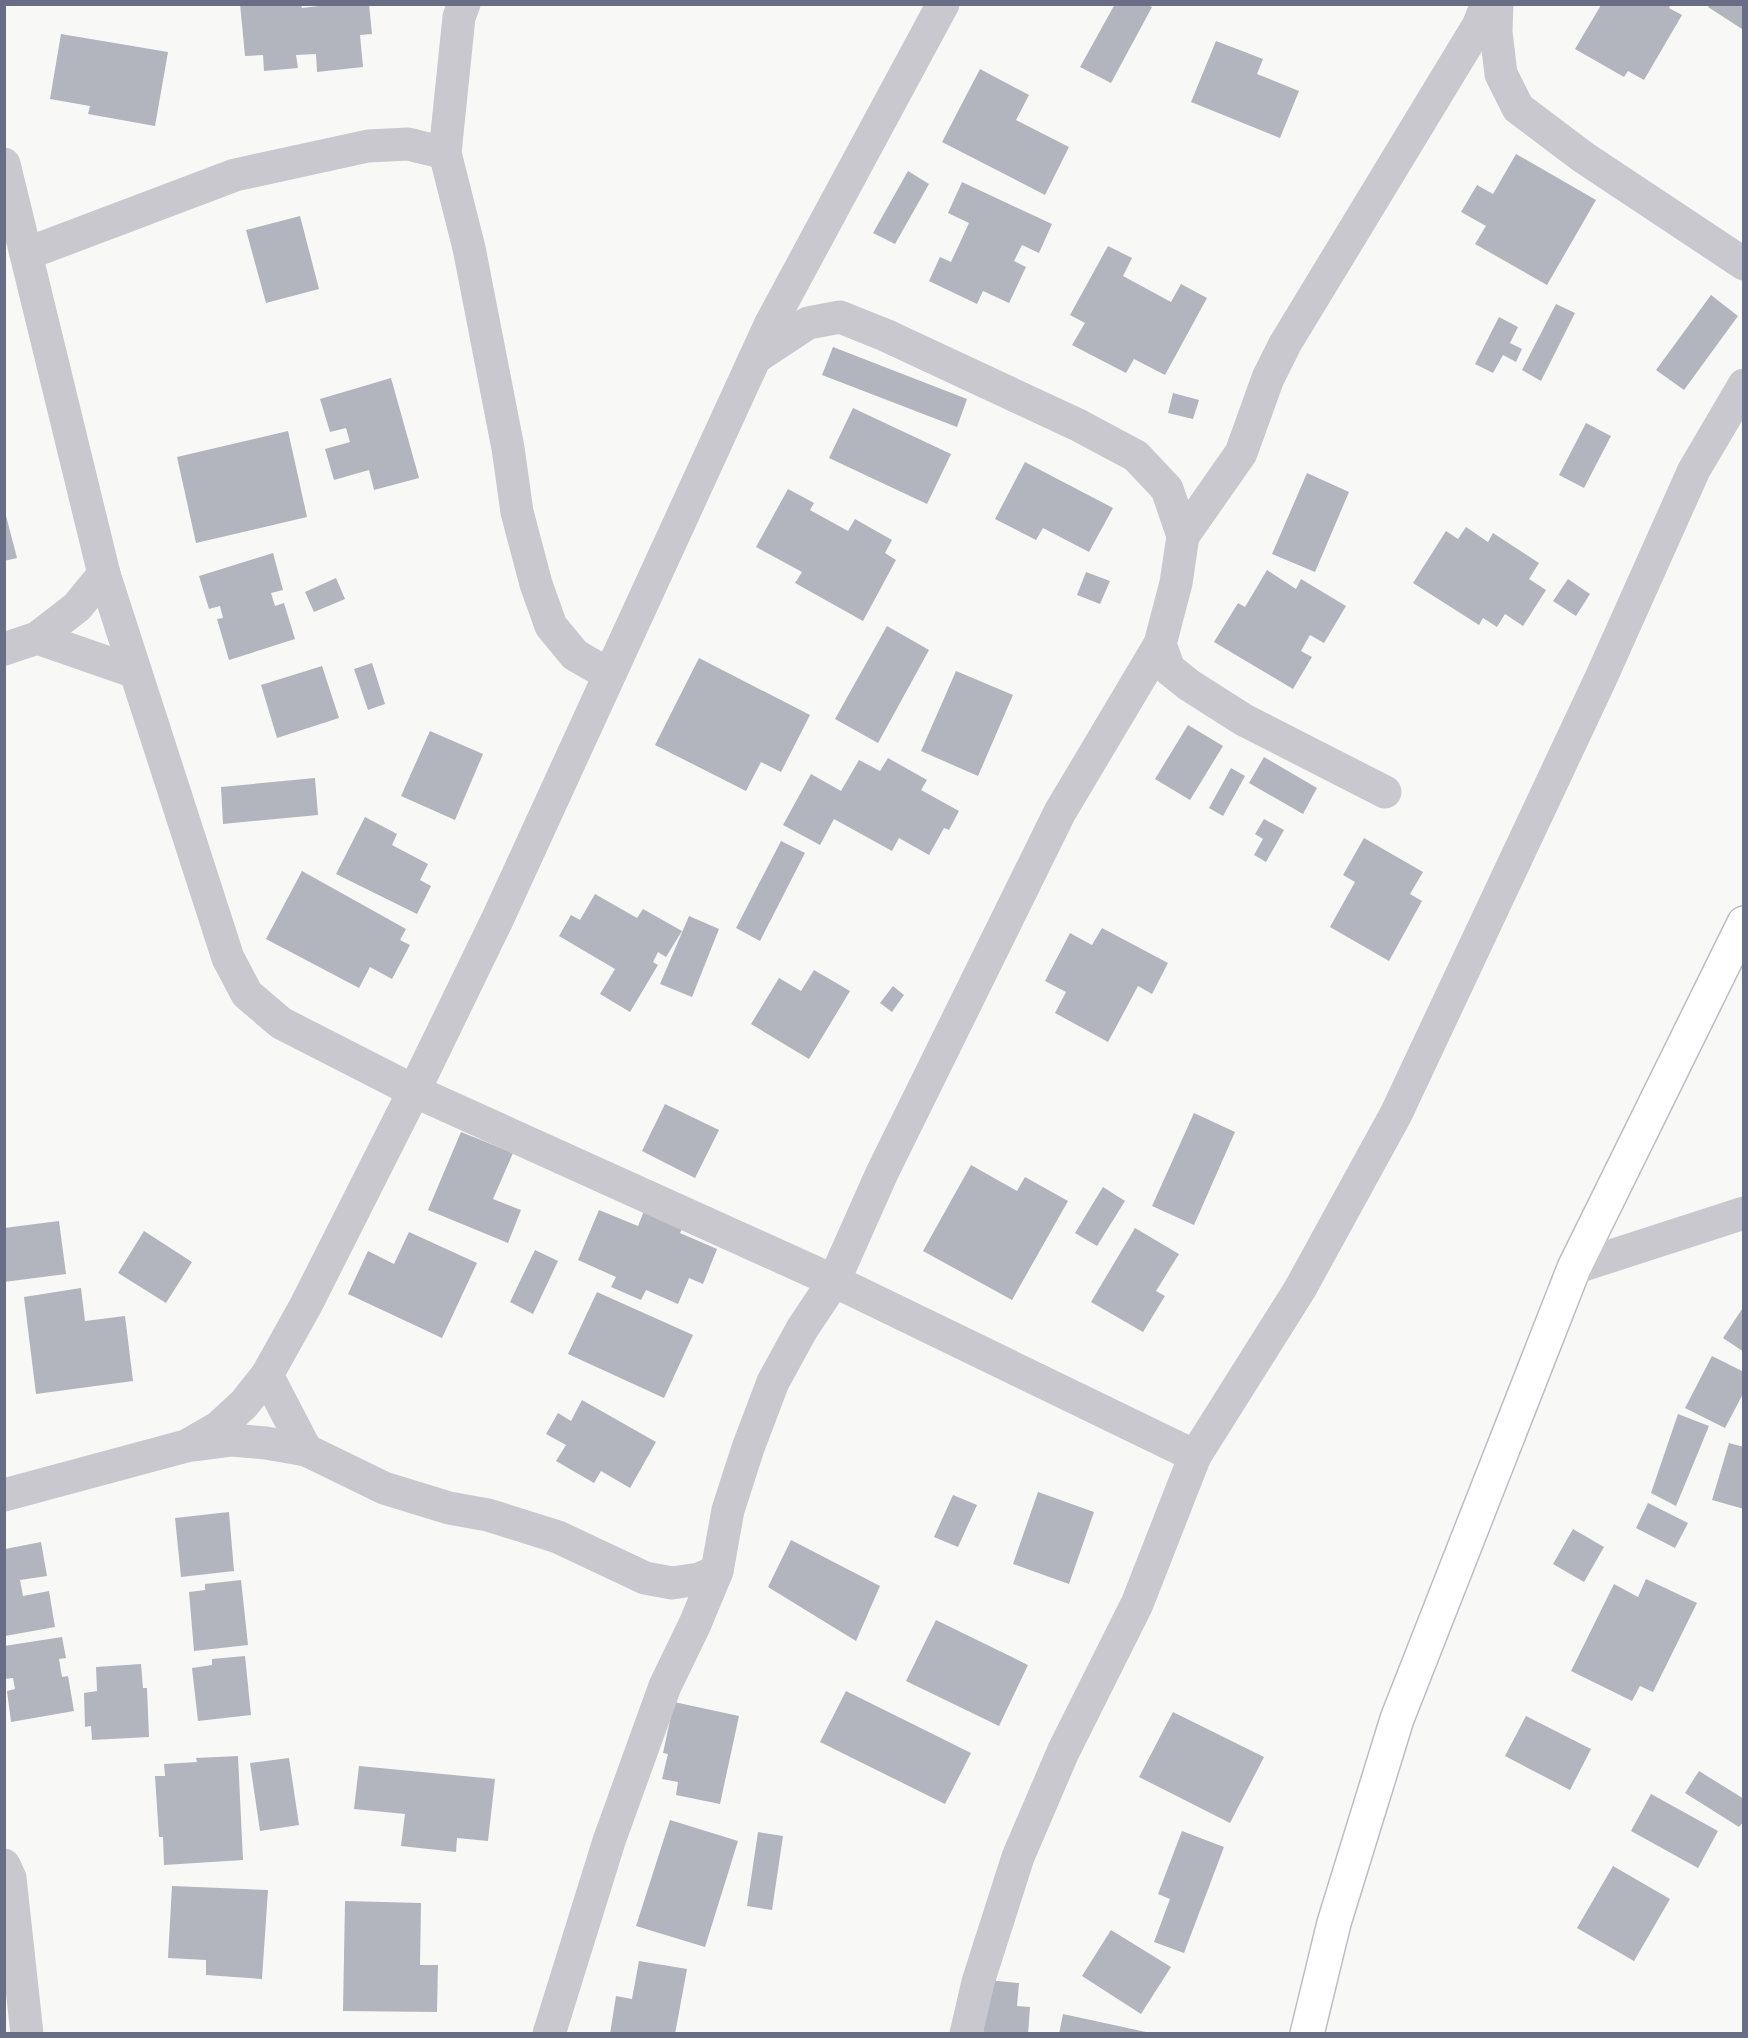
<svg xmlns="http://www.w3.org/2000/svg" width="1748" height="2038" font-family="'Roboto Condensed',sans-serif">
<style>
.building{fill:#b2b4be}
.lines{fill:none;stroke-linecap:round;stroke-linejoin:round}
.secondary-casing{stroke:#bcbdc4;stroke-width:36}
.street{stroke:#c8c8ce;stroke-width:33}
.secondary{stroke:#fff;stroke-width:33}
</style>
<rect width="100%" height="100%" fill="#f8f9f7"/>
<g class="building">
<polygon points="240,4 301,4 302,8 336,4 369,4 372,34 360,35 363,67 317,72 316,54 296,55 298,68 264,71 263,55 245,56"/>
<polygon points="1115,4 1147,4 1152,7 1111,83 1080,67"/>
<polygon points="1616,4 1671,4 1669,8 1682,15 1644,80 1628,71 1624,77 1575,49 1601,5 1615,6"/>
<polygon points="1710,4 1744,4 1742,29 1708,7"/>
<polygon points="61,34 168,52 155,126 88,114 90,106 50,99"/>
<polygon points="1216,41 1263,59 1257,74 1299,91 1280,138 1191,102"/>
<polygon points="980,69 1029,95 1016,120 1069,147 1045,195 942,142"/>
<polygon points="1516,154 1596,200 1547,285 1475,244 1486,226 1461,212 1477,185 1493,194"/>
<polygon points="908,171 929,184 895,244 873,233"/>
<polygon points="962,182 1052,224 1039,253 1022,245 1014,261 1026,267 1009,303 983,291 977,304 929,281 940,257 951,262 969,223 948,213"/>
<polygon points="300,216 319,289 266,303 246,230"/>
<polygon points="1108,246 1132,258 1123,276 1171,302 1181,284 1207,298 1165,375 1134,359 1126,373 1072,345 1085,323 1070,315"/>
<polygon points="1711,295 1738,316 1684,390 1656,370"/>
<polygon points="1556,304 1575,313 1541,381 1522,370"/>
<polygon points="1499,317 1518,327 1510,343 1522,349 1516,362 1503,355 1493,373 1475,364"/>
<polygon points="833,347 967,399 957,427 822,375"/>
<polygon points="391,378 419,478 374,490 369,470 334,480 325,449 350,442 346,428 330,432 320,399"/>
<polygon points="1173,393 1199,400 1193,419 1168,413"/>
<polygon points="853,408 951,454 927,504 829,458"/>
<polygon points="1586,423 1611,436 1584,488 1559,475"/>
<polygon points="288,431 307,517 196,543 177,457"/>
<polygon points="1025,462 1113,508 1089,552 1043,528 1036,540 995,519"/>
<polygon points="1307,473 1349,492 1315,572 1272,554"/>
<polygon points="788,489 814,503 810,510 848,531 855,519 892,540 885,553 896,560 863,621 795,583 802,572 756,547"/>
<polygon points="4,508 17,558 4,561"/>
<polygon points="1466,527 1488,542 1493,533 1539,563 1529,579 1546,590 1523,626 1505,614 1497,627 1483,618 1479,625 1413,583 1446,531 1458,539"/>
<polygon points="273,553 283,590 271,593 275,606 284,603 295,639 229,660 217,619 223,618 220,606 209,609 199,576"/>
<polygon points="1267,570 1296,589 1301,579 1346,606 1324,643 1310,635 1301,651 1312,657 1293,689 1214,642 1238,603 1245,607"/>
<polygon points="1086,572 1110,581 1100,604 1077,595"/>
<polygon points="336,578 345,599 314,612 305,592"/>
<polygon points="1568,579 1590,594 1576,616 1553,601"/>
<polygon points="887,626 929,650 878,743 835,719"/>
<polygon points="699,658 810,715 781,772 761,762 746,791 655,745"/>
<polygon points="372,663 385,704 368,710 354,669"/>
<polygon points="322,666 339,718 277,738 261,685"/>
<polygon points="956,671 1013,695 978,776 921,751"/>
<polygon points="1188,725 1223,746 1190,800 1155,779"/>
<polygon points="430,731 483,754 455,820 401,796"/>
<polygon points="1264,757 1317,788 1303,814 1249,783"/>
<polygon points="888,758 927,780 921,790 959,811 949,830 944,828 929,855 899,838 892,851 834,819 820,845 783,825 811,774 841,791 859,760 880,771"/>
<polygon points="1231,768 1245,776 1223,816 1209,808"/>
<polygon points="315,778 318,815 223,824 221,787"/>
<polygon points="365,817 397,834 392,845 428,864 420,880 431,886 417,914 336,874"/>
<polygon points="1264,819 1284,830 1266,862 1254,855 1263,839 1255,834"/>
<polygon points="1364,838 1423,872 1410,894 1422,901 1389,961 1330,927 1355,882 1343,875"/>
<polygon points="781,841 805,853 760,941 736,928"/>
<polygon points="302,871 406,929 400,940 410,945 392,979 370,967 359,988 266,939"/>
<polygon points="595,894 637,918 643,909 682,931 666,957 658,952 653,962 658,965 630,1012 600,994 615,969 559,936 571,915 580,920"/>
<polygon points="689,916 719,929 692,997 660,984"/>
<polygon points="1102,928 1168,963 1152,994 1138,986 1108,1042 1055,1013 1066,992 1045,981 1070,933 1092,945"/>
<polygon points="814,970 850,991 809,1059 751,1024 779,978 801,991"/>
<polygon points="893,986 904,995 892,1012 880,1003"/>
<polygon points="665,1104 719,1130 695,1178 642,1151"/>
<polygon points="1194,1113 1235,1132 1194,1225 1152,1206"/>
<polygon points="461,1132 513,1153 493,1199 521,1210 508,1243 428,1210"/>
<polygon points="971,1165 1017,1191 1025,1177 1068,1201 1012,1300 923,1251"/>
<polygon points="1103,1187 1125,1201 1097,1246 1075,1233"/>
<polygon points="646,1206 685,1223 680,1233 717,1249 703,1284 689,1278 678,1304 646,1290 641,1300 611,1287 616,1277 578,1260 599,1210 638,1226"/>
<polygon points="59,1221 66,1274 4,1282 4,1228"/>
<polygon points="1135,1228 1179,1254 1156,1291 1165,1296 1143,1332 1091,1302"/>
<polygon points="144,1231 192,1262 166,1303 118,1273"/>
<polygon points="409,1232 477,1263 442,1338 348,1294 368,1251 394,1264"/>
<polygon points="535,1250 558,1261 533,1314 510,1302"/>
<polygon points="81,1288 85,1321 125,1316 133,1381 36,1394 24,1297"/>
<polygon points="597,1292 693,1335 664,1398 568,1354"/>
<polygon points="1744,1306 1744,1352 1723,1338"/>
<polygon points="1712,1356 1744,1372 1744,1392 1725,1428 1685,1408"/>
<polygon points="582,1400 656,1442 630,1488 601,1471 594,1483 556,1461 566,1445 546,1434 558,1413 571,1421"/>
<polygon points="1678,1414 1709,1426 1676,1506 1651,1493"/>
<polygon points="1729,1443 1744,1447 1744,1509 1712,1500"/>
<polygon points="1038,1492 1094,1512 1069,1584 1013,1564"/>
<polygon points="953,1495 977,1505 958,1547 934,1537"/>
<polygon points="1648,1503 1688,1523 1675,1548 1636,1528"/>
<polygon points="229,1512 234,1571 181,1577 175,1518"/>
<polygon points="1573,1529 1604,1547 1584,1582 1553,1564"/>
<polygon points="791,1540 880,1586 856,1641 768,1587"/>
<polygon points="41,1542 47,1576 20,1580 23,1596 49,1591 55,1627 5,1636 5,1549"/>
<polygon points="1646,1579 1697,1603 1653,1692 1640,1686 1632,1701 1571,1671 1614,1584 1638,1597"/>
<polygon points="241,1580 248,1645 194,1651 189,1592 205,1590 205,1584"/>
<polygon points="936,1620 1028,1665 999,1726 906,1681"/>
<polygon points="62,1637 66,1658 59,1659 62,1677 68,1676 74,1711 11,1722 7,1691 15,1689 13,1678 4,1679 4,1646"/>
<polygon points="245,1656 251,1715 198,1721 192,1668 212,1665 212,1659"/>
<polygon points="141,1664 143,1688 147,1688 149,1737 92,1740 91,1726 85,1727 84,1693 97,1691 96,1667"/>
<polygon points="846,1691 971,1753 945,1804 820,1742"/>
<polygon points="674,1702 739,1716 720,1804 676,1795 678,1782 662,1779 668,1754 663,1753"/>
<polygon points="1173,1712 1264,1757 1230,1823 1139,1777"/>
<polygon points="1526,1716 1591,1749 1570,1790 1505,1756"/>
<polygon points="238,1756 243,1860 164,1865 163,1837 159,1837 155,1776 165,1776 164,1764 197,1762 196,1758"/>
<polygon points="289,1758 299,1825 260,1831 250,1763"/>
<polygon points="359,1766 495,1779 488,1841 457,1838 456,1852 401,1846 405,1814 354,1809"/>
<polygon points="1699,1771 1744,1799 1744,1821 1739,1827 1685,1793"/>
<polygon points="1651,1794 1718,1831 1698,1868 1631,1831"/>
<polygon points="670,1820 738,1841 705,1947 636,1926"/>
<polygon points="1182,1831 1224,1847 1184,1953 1154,1942 1170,1899 1158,1894"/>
<polygon points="758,1832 783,1836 772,1910 747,1906"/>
<polygon points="1613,1866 1670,1899 1634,1961 1577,1928"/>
<polygon points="172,1886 268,1890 262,1979 206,1975 206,1960 168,1958"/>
<polygon points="345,1901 421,1903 420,1965 438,1965 437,2012 343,2011"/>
<polygon points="1111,1930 1171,1967 1141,2014 1082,1976"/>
<polygon points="639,1961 687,1969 675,2034 610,2034 616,1996 632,1999"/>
<polygon points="987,1980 1019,1983 1017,2006 1030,2007 1028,2034 983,2034"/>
<polygon points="1063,2014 1146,2032 1146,2034 1059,2034"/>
</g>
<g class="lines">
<defs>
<polyline id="secondary" points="1307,2034 1334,1923 1397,1719 1574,1268 1744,923"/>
</defs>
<use href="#secondary" class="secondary-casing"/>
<g class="street">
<polyline points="464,4 459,17 445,153 469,248 508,448 517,512 536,584 551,626 575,655 608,674"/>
<polyline points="1497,4 1496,32 1501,74 1518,108 1583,157 1744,264"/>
<polyline points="4,164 104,574 77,607 37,638 4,649"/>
<polyline points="26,254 235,175 368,146 408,144 445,153"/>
<polyline points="755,358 808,323 840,317 885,335 1078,425 1136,456 1167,489 1183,536 1176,583 1160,644 1169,669 1189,685 1244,720 1385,792"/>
<polyline points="1183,536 1241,453 1268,378 1285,344 1478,26 1487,4"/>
<polyline points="104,574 228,958 247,994 281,1023 414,1091 834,1281 1195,1456"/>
<polyline points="37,638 135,672"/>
<polyline points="1574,1268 1744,1213"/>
<polyline points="267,1375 306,1450"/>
<polyline points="194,1445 232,1440 266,1443 306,1450 384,1488 449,1508 488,1515 558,1537 645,1578 672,1583 699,1579 717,1571 728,1510 748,1448 773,1382 802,1329 834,1281 882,1173 1060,812 1160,644"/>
<polyline points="4,1495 186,1446 219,1427 244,1404 267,1375 306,1305 414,1091 498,918 771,323 943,4"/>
<polyline points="4,1865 10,1878 27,2034"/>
<polyline points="549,2034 609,1841 665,1686 695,1624 717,1571"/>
<polyline points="966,2034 978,1982 1018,1857 1063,1752 1137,1604 1195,1456 1300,1289 1396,1114 1600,680 1694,470 1744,385"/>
</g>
<use href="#secondary" class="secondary"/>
</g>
<rect width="1748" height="2038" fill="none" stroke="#6a6d86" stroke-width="12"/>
</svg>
